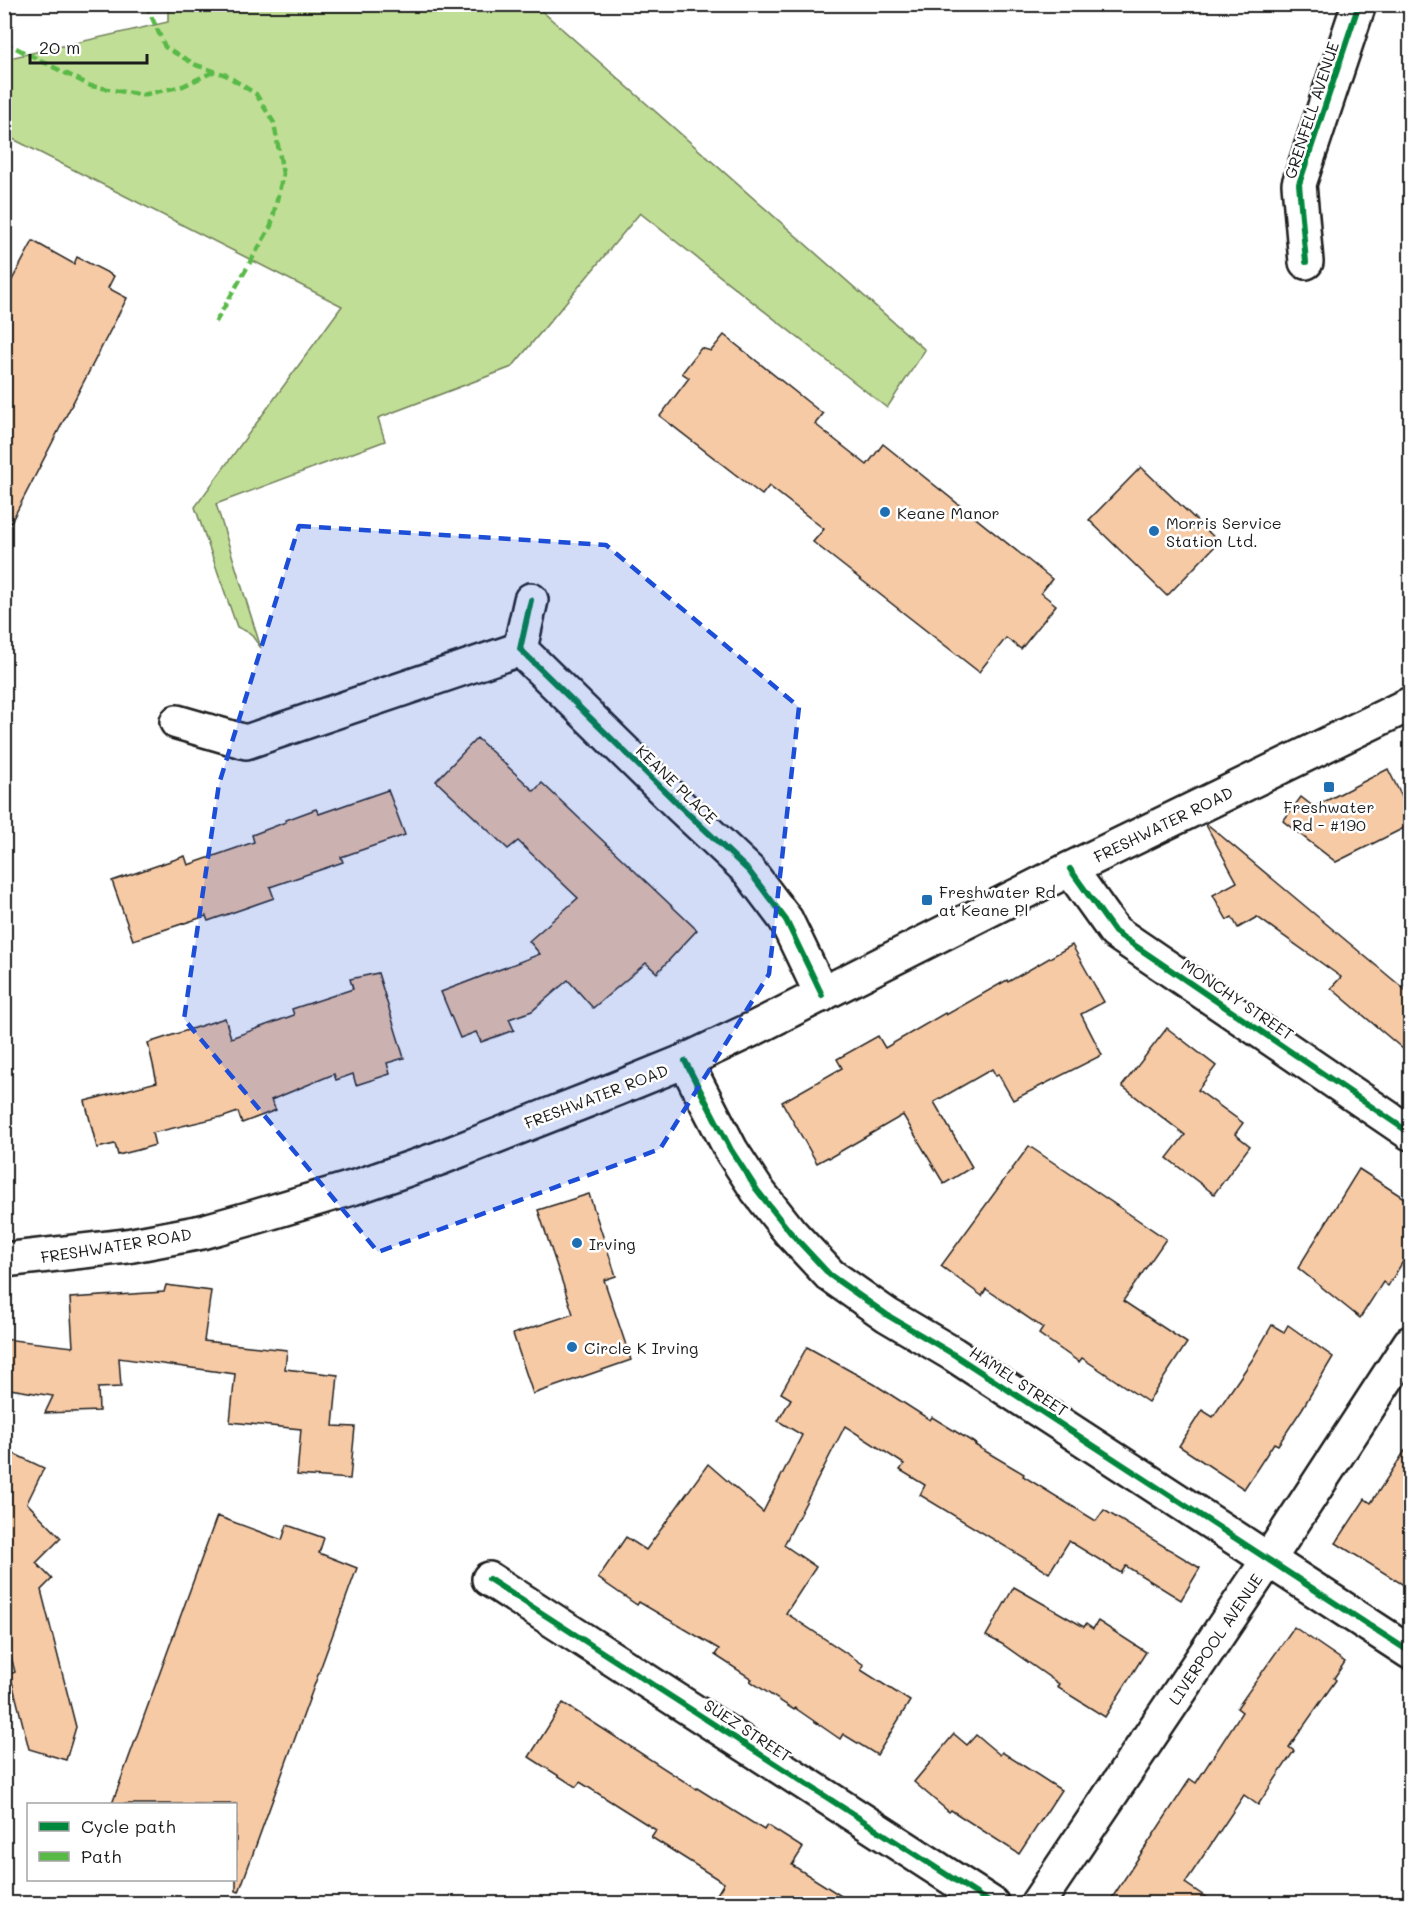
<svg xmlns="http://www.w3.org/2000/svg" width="1415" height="1908" font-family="Mali,sans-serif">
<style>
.green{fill:#c1de96;stroke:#6e7d59;stroke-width:1.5}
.building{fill:#f7caa6;stroke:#1c1c1c;stroke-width:1.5}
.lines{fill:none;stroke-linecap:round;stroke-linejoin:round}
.minor-casing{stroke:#1c1c1c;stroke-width:38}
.secondary-casing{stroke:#1c1c1c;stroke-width:38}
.minor{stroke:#fff;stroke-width:33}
.secondary{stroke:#fff;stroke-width:33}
.quiet{stroke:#58b947;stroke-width:4.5;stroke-dasharray:9 4.5;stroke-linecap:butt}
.cycleway-casing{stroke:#fff;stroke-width:10}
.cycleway{stroke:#00873e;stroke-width:6}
.marked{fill:#1d4ed8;fill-opacity:0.2;stroke:#1d4ed8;stroke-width:4.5;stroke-dasharray:12 8;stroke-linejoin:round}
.poi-dot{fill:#1f6fb2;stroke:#fff;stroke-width:2}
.labels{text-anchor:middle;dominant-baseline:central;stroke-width:5;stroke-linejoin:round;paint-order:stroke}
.street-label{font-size:16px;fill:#1c1c1c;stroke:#fff}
.poi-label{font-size:16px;fill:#1c1c1c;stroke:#fff;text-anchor:start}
</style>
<rect width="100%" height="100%" fill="#fff"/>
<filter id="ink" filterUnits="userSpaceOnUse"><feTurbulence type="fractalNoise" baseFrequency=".0167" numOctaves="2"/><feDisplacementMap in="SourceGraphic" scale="12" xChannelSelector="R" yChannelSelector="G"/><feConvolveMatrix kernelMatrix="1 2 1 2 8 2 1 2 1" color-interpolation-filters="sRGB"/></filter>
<g filter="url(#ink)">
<polygon class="green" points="168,5 535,5 925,350 887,408 640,213 512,367 378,418 385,441 216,504 261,648 250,633 237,627 195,507 342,306 5,135 5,59 168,22"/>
<g class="building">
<polygon points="33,241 74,264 77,257 114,276 108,288 127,298 4,536 4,295"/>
<polygon points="724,335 823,414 815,424 867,465 883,444 1052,579 1041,593 1056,605 1021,649 1006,638 979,672 813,542 824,529 769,486 762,495 660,416 689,378 682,373 701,348 711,351"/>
<polygon points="1141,467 1219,542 1167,596 1089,520"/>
<polygon points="477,738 534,791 542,783 697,930 657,973 646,963 593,1008 568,980 532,1011 509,1019 514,1030 481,1042 476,1032 460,1038 441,992 540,954 529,941 578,898 518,841 508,849 436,781"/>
<polygon points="1388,769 1410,813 1410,825 1336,862 1283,821 1301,797 1314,807"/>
<polygon points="388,790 405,835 341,857 343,862 270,887 274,898 208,921 206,916 133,940 112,881 185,856 188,865 254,842 252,835 286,822 286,820 316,809 319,814"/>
<polygon points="1207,824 1410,994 1410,1055 1331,988 1341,977 1257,917 1238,928 1232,917 1227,920 1213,895 1237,882 1206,825"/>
<polygon points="1072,945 1104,1002 1081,1014 1102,1055 1013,1100 998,1074 996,1076 992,1069 934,1102 972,1167 944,1184 903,1115 829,1158 828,1157 817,1163 782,1102 842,1068 837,1059 878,1036 885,1048 945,1013 946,1015 1007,980 1008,982"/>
<polygon points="378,973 404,1058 387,1063 390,1074 356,1085 353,1074 336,1080 334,1074 271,1100 276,1110 242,1123 238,1112 221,1118 220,1117 152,1133 155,1145 138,1150 118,1155 115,1144 97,1148 85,1101 157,1082 148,1043 225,1018 231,1038 294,1015 292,1009 353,989 350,979"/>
<polygon points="1167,1028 1216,1066 1198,1090 1243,1123 1235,1134 1250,1146 1214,1194 1167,1158 1185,1135 1122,1086"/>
<polygon points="1029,1146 1166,1239 1123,1301 1187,1343 1148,1402 1082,1358 1079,1362 1039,1334 1043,1328 986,1289 982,1296 941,1266"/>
<polygon points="1359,1169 1410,1202 1410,1250 1388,1286 1383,1282 1360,1318 1298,1268"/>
<polygon points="589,1194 616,1276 604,1280 631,1360 533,1394 513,1334 573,1314 538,1210"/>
<polygon points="166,1285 211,1291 204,1341 287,1350 285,1369 338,1375 333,1426 355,1427 350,1479 297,1475 301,1429 230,1422 235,1374 119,1358 121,1387 98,1388 99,1411 45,1413 53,1396 4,1388 4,1339 73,1347 70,1298 164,1292"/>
<polygon points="1272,1325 1284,1332 1288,1325 1333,1357 1302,1409 1278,1445 1274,1443 1244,1489 1179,1446 1202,1410 1213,1417 1252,1360"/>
<polygon points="807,1347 874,1384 930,1420 932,1417 976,1444 975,1445 1024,1474 1023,1476 1096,1521 1104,1510 1200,1568 1181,1600 1126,1566 1121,1573 1069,1541 1049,1573 920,1495 925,1485 900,1470 904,1464 845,1426 784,1545 816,1567 786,1613 864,1665 861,1670 910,1701 877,1755 843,1734 840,1739 795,1708 794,1710 750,1681 752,1679 715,1655 719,1649 639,1602 637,1605 598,1578 626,1537 646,1550 708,1464 763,1512 802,1435 778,1421 791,1399 781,1393"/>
<polygon points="1410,1443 1410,1589 1336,1543 1365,1499 1371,1503"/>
<polygon points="4,1449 44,1468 27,1503 61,1538 36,1563 52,1579 41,1590 76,1727 66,1760 29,1749 10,1674 15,1672 4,1629"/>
<polygon points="217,1516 282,1540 287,1525 324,1538 319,1553 357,1568 239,1892 236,1891 236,1804 112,1804"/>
<polygon points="1014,1587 1084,1627 1086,1624 1093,1629 1098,1621 1146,1652 1105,1717 1057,1687 1059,1684 1002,1644 986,1636"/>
<polygon points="1294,1627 1345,1662 1334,1678 1336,1680 1289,1747 1294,1751 1258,1805 1244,1795 1185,1883 1216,1904 1108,1904 1190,1779 1196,1783 1242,1712 1237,1708"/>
<polygon points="563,1703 696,1789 697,1788 764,1830 767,1825 803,1848 792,1865 854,1904 711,1904 724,1883 651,1837 656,1830 580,1782 576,1787 529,1757"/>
<polygon points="954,1734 967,1745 976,1735 1000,1755 1002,1752 1061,1790 1019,1854 951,1810 949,1812 914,1782"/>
</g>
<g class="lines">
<defs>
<g id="minor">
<polyline points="1306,262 1299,184 1359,4"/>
<polyline points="531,600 520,649 680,806 749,871 786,920 822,995"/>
<polyline points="177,722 246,742 520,649"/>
<polyline points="1070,869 1115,932 1410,1133"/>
<polyline points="685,1061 731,1150 757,1190 790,1232 830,1275 887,1315 953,1354 1410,1652"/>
<polyline points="489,1579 992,1904"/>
<polyline points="1037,1904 1269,1559 1410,1343"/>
</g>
<polyline id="secondary" points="4,1260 127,1246 202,1232 248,1219 362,1185 440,1158 616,1089 685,1061 755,1028 1070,869 1410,704"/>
</defs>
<use href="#minor" class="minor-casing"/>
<use href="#secondary" class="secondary-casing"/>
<use href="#minor" class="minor"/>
<use href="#secondary" class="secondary"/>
<g class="quiet">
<polyline points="146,4 165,47 196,65 226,75 256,94 274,123 283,174 271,226 214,325"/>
<polyline points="4,42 91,86 142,95 183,86 215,71"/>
</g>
<defs>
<g id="cycleway">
<polyline points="1306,262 1299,184 1359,4"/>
<polyline points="531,600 520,649 680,806 749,871 786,920 822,995"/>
<polyline points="1070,869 1115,932 1410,1133"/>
<polyline points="685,1061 731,1150 757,1190 790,1232 830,1275 887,1315 953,1354 1410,1652"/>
<polyline points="489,1579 992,1904"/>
</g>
</defs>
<use href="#cycleway" class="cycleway-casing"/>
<use href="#cycleway" class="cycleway"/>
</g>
</g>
<path class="marked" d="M299,526L606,545L799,707L769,974L660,1149L378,1252L184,1019L219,784Z"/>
<g class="poi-dot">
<circle cx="885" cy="512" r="6"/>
<circle cx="1154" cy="531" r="6"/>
<rect x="1323" y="781" width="12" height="12" rx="3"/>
<rect x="921" y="894" width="12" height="12" rx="3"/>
<circle cx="577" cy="1243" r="6"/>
<circle cx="572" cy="1347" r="6"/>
</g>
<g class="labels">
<g class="street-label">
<text transform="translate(1311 110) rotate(-72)">GRENFELL AVENUE</text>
<text transform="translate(677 784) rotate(44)">KEANE PLACE</text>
<text transform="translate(1163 824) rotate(-26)">FRESHWATER ROAD</text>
<text transform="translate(1238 999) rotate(34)">MONCHY STREET</text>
<text transform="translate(596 1096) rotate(-21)">FRESHWATER ROAD</text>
<text transform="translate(116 1245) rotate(-9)">FRESHWATER ROAD</text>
<text transform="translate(1019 1381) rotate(33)">HAMEL STREET</text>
<text transform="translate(1215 1639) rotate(-56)">LIVERPOOL AVENUE</text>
<text transform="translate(748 1730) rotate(33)">SUEZ STREET</text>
</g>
<g class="poi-label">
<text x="897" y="512">Keane Manor</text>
<text x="1166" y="522">Morris Service<tspan x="1166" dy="18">Station Ltd.</tspan></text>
<text x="1329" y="806" text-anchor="middle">Freshwater<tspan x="1329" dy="18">Rd - #190</tspan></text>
<text x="939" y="891">Freshwater Rd<tspan x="939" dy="18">at Keane Pl</tspan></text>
<text x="589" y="1243">Irving</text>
<text x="584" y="1347">Circle K Irving</text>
</g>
</g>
<rect width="1415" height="1908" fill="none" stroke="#fff" stroke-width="24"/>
<rect x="12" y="12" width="1391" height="1884" fill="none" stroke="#1c1c1c" stroke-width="2" filter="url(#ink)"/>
<rect x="27" y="1803" width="210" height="78" fill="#ffffff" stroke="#a4a4a4" stroke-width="1.5"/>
<rect x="39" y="1822" width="30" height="9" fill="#00873e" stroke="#a4a4a4" stroke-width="1.5"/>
<text x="81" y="1833" font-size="18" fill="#1c1c1c">Cycle path</text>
<rect x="39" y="1852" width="30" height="9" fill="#58b947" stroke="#a4a4a4" stroke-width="1.5"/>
<text x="81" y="1863" font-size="18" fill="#1c1c1c">Path</text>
<path d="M30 54v9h117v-9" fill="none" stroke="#1c1c1c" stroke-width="3"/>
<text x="39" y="54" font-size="18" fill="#1c1c1c" stroke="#ffffff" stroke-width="4.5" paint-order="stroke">20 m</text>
</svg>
